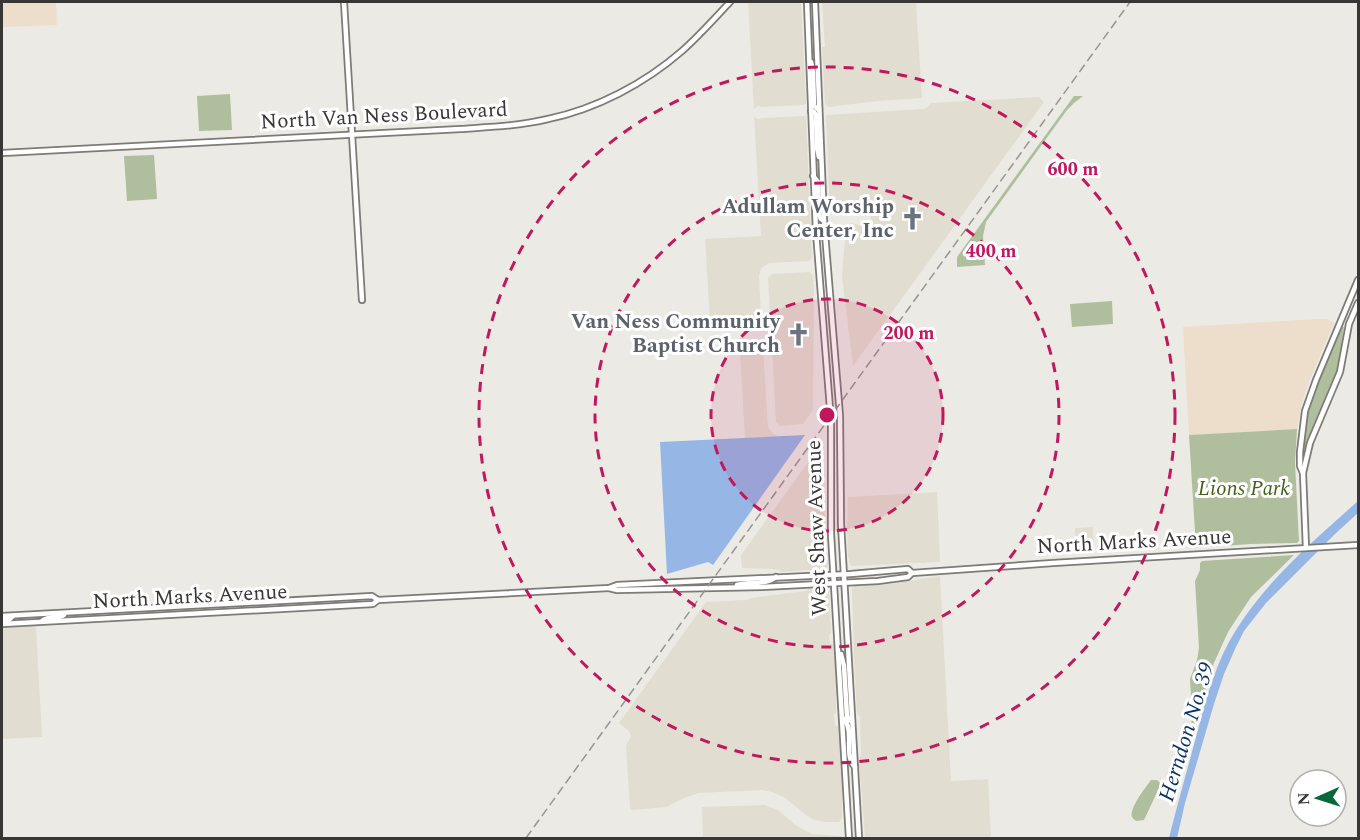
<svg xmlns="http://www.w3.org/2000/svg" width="1360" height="840" font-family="Spectral,serif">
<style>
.built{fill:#e2ddd1}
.education{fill:#edddcb}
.green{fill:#afbf9e}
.water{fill:#96b6e6}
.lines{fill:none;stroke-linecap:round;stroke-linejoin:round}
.secondary-casing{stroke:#7d7b76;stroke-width:8}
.primary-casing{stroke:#7d7b76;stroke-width:8}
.secondary{stroke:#fff;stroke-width:4.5}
.primary{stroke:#fff;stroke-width:4.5}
.rail{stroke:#979591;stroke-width:1.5;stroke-dasharray:9 4.5;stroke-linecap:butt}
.ring{fill:none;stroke:#c2185b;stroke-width:3;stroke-dasharray:10 8}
.labels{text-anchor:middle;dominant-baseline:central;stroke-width:6;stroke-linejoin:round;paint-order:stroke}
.street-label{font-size:21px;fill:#383735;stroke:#fff}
.worship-label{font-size:21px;font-weight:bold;fill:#5b616d;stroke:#fff;text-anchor:end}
.park-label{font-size:21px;font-style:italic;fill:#436116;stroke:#fff}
.water-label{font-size:22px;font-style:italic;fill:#09326a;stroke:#fff}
.centre{fill:#c2185b;stroke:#fff;stroke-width:3}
.ring-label{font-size:18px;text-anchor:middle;font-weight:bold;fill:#c2185b;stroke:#fff;stroke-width:6;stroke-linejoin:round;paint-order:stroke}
</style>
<rect width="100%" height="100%" fill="#eceae4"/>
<g class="built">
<polygon points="748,2 801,2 806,104 804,105 762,107 758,106 755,108 754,110"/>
<polygon points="822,2 916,2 922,98 878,101 828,107 825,104 822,47 825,47"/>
<polygon points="1039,97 1044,102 853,366 842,277 846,225 852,223 862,226 871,222 871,212 861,209 851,213 832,213 830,212 826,115 923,109 928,107 931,103"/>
<polygon points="754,115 756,118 759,119 762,118 805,116 806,117 812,258 809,261 769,263 761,268 759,276 761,317 710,320 705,239 761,236"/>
<polygon points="810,272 813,276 814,290 813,410 803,424 780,426 776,422 768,278 772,274"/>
<polygon points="763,348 768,427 773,434 779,436 745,438 740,354 744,349"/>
<polygon points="819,447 822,470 828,566 825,569 781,572 779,570 772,569 742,568 741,555"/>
<polygon points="937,492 940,562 851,566 848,557 847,535 848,497"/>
<polygon points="1093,527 1094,552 1076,554 1075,528"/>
<polygon points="940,576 951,781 988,779 991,838 865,838 859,760 861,753 860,716 857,714 854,657 852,588 854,586 891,584"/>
<polygon points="825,588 829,591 831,633 829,635 830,643 834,645 836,682 836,712 834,715 835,725 839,727 842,780 842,818 839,822 827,822 814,820 806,815 784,797 772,792 762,790 699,793 684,798 666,807 632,810 630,808 626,746 631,736 629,731 619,723 706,602 747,600 751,598 806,591 809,589"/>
<polygon points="35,626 36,628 42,737 2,739 2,628"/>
<polygon points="765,805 778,810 797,826 812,834 840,836 843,838 703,838 702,807"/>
</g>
<g class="education">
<polygon points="2,2 56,2 57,25 2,27"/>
<polygon points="1318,319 1327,319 1334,323 1309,381 1301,406 1297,429 1189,435 1183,327"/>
</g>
<g class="green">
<polygon points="230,94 232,130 199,131 197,96"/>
<polygon points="1074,96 1083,96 1074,103 1067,110 986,222 983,236 985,265 957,267 957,257"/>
<polygon points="154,155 157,199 127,201 124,156"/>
<polygon points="1112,301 1113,324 1072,327 1070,304"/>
<path d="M1341,326L1344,327L1341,347V365L1303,466C1301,413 1321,373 1341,326Z"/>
<polygon points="1297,429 1295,463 1299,541 1297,543 1251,544 1196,548 1189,435"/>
<polygon points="1294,555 1251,597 1228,632 1213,665 1175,789 1166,790 1186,745 1191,728 1192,715 1190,679 1197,660 1199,648 1195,581 1200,570 1200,563 1202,561"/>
<path d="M1151,780H1157L1161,784L1144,820L1136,821C1135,820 1133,819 1132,817C1129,808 1146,787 1151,780Z"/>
</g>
<g class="water">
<polygon points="805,435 713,565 708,562 667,574 660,442"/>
<path d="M1358,501V513L1336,533L1266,603L1244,631L1236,647L1224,674L1214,704L1185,803L1177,838H1169C1177,806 1186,774 1195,741C1204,708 1212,673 1229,642C1260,586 1311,543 1358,501Z"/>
</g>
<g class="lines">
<defs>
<g id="secondary">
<polyline points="344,2 362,300"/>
<path d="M2,153L461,129C490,127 519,126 548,119C596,109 644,84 682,51C699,36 714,19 730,2"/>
<polyline points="1303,473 1310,443 1340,372 1349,324 1358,303"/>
<polyline points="1306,548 1303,473 1300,466 1300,452 1305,411 1316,380 1358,280"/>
<path d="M737,585C748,582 768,585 776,577"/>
<polyline points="609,588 617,590 762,587 878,581 908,577 912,573"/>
<polyline points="2,616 372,596 378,600 609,588 617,585 851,574 908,569 912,573 1053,563 1358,545"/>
<polyline points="2,620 9,620 13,616"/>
<path d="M42,621C48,615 57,619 64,615"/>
<polyline points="2,624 373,604 378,600"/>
</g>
<g id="primary">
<polyline points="807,2 816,232 831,421 831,534 849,838"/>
<polyline points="815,2 824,221 840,416 841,524 859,838"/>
<polyline points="811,62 813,73 814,106 819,110"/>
<polyline points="811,111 814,112 816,115 817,148 819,157"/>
<polyline points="813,176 818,182 819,215 821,219 824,221"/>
<polyline points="841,654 844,666 847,716 849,720 852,721"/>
<path d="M844,719C855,732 843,755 855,767"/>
</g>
</defs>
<use href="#secondary" class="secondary-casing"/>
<use href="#primary" class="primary-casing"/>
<use href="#secondary" class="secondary"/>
<use href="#primary" class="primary"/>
<polyline class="rail" points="526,838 1130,2"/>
</g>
<circle cx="827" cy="415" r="116" fill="#c2185b" fill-opacity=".12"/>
<g class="ring">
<circle cx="827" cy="415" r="116"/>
<circle cx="827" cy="415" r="232"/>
<circle cx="827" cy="415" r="348"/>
</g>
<defs>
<symbol id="church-bare" viewBox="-9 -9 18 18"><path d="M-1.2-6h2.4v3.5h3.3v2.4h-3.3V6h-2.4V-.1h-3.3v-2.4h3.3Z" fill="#6b7280" stroke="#fff" stroke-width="2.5" paint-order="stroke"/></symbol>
</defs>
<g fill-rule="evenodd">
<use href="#church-bare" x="896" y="202" width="33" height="33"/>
<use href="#church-bare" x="782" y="318" width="33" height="33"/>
</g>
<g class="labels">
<g class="street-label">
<text transform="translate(384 116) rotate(-3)">North Van Ness Boulevard</text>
<text transform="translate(817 528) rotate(-92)">West Shaw Avenue</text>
<text transform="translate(1134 542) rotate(-3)">North Marks Avenue</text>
<text transform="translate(190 597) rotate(-3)">North Marks Avenue</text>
</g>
<g class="worship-label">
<text x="894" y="207">Adullam Worship<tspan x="894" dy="24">Center, Inc</tspan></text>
<text x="780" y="322">Van Ness Community<tspan x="780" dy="24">Baptist Church</tspan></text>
</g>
<g class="park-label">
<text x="1244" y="489">Lions Park</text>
</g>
<g class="water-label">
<text transform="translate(1187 732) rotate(-73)">Herndon No. 39</text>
</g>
</g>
<circle cx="827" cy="415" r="9" class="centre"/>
<g class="ring-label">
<text x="1073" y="175">600 m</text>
<text x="991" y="257">400 m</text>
<text x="909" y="339">200 m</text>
</g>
<rect width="1360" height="840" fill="none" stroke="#383735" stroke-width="6"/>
<g transform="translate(1318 798) rotate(267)"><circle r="28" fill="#ffffff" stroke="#afafae" stroke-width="1.5"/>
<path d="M0-4.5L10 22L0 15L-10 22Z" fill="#07683c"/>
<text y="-9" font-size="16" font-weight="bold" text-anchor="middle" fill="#383735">N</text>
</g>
</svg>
